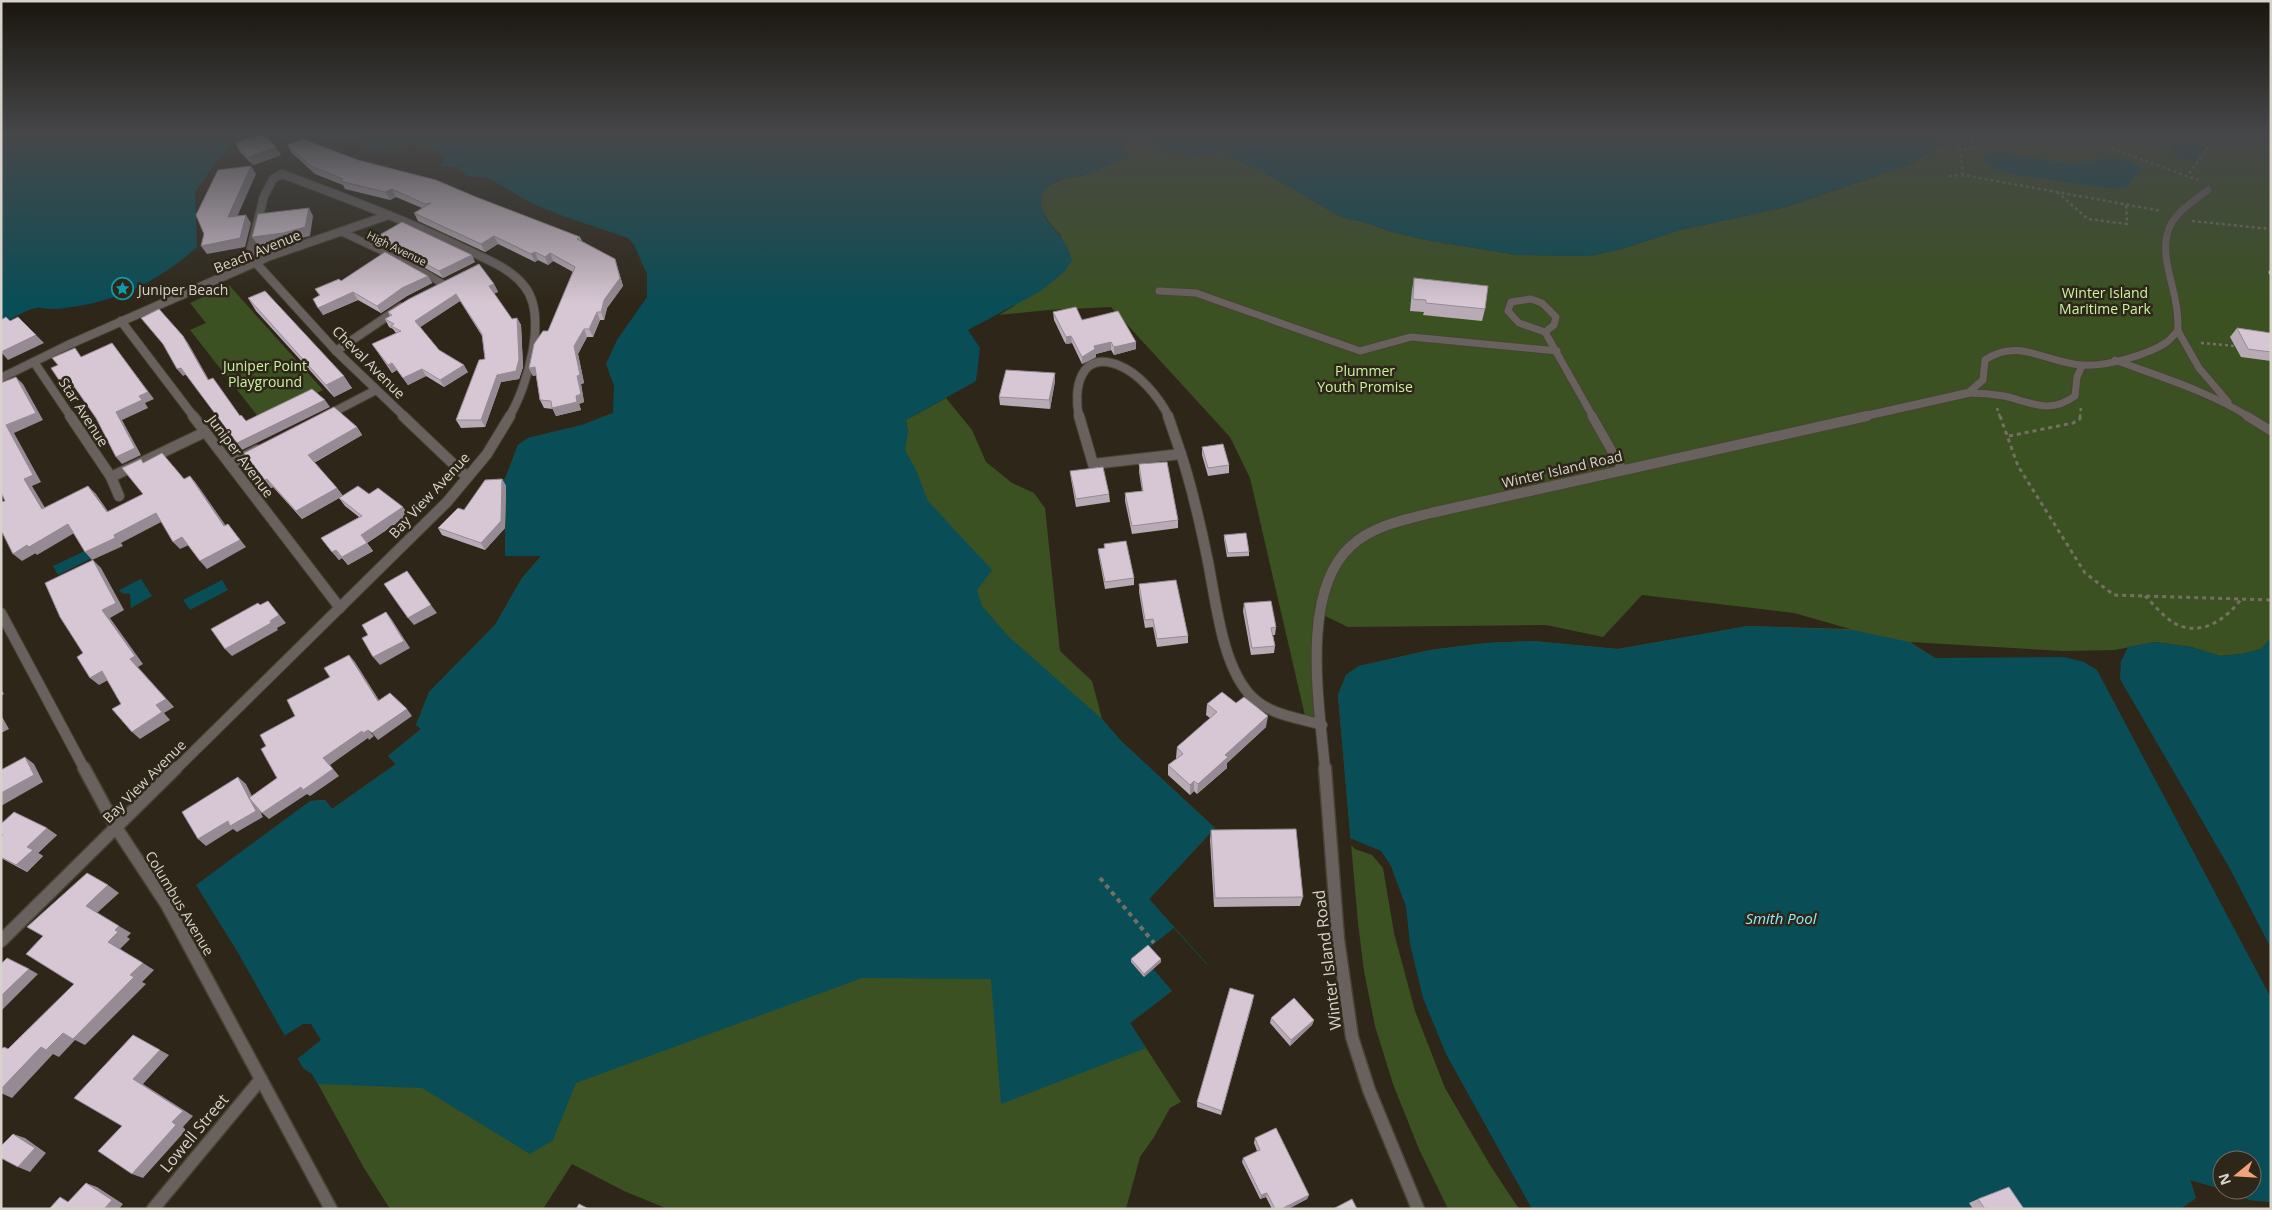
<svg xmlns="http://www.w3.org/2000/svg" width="2272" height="1210" font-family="'Open Sans',sans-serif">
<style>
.green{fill:#3b5122}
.water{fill:#094d56}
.pier{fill:#2e2719}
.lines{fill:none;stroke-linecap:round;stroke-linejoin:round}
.service-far1-casing{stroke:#494335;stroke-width:9}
.service-casing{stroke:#494335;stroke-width:11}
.minor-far2-casing{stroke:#494335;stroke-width:10}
.minor-far1-casing{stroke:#494335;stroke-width:12}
.minor-casing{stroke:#494335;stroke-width:15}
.path-far2{stroke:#757064;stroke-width:2.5;stroke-dasharray:3 3;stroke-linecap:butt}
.path-far1{stroke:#757064;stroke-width:3;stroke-dasharray:4 4;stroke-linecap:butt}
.path{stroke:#757064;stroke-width:4;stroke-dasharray:4.5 4.5;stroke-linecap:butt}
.service-far1{stroke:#69615e;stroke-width:7}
.service{stroke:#69615e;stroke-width:9}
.minor-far2{stroke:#69615e;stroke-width:8}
.minor-far1{stroke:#69615e;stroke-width:10}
.minor{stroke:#69615e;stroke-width:12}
.wall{fill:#b9abb6}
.shaded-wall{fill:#968b94}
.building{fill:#d7c7d4;stroke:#968b94}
.labels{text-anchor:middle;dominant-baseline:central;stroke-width:5;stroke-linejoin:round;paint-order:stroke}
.far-street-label{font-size:11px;fill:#d7d3ca;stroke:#2e2719}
.street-label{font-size:14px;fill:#d7d3ca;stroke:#2e2719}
.poi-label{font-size:14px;fill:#d7d3ca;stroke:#2e2719;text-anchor:start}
.park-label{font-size:14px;fill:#cbf2a5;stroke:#2e2719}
.water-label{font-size:15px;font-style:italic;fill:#93eaf9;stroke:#2e2719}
.near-street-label{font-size:16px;fill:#d7d3ca;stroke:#2e2719}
</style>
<rect width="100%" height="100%" fill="#2e2719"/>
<g class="green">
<path d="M1135,134H1147L1160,151L1196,155L1222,151L1242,163L1264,172L1341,217L1364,222L1392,232L1431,241L1519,255L1591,256L1625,248L1680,230L1786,207L1906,166L1942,145L1941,134H2247L2271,141V662L2261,649L2242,654L2220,656L2191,647L2155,642L2115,650L2064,651L1910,642L1935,658H2068L2089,693L2256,1062L2271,1202L2250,1200L2225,1190H2252V1160H2222V1189L2190,1180L2196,1198L2180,1209H1448L1419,1149L1393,1084L1375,1026L1364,971L1358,923L1338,695L1346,675L1359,666L1430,650L1486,643L1533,641L1618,649L1748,626L1850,629L1794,613L1642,595L1603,637L1546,625L1348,627L1321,614L1322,725L1306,720L1250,478L1230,437L1111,307L1048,310L999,315L1014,306L1061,236C1046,219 1025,195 1058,181C1066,177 1076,178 1084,175C1099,170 1113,162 1128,156L1124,146Z"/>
<polygon points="229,285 323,390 260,419 190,330 206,323 190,303"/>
<polygon points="946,398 972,430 986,462 1012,483 1034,493 1045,508 1060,651 1092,681 1102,719 1121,741 1215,828 1149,899 1207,964 1130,1023 1181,1102 1170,1108 1154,1137 1140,1157 1126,1209 668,1209 624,1191 572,1164 543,1209 390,1209 364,1168 318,1084 312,1074 303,1068 310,801 325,800 332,809 396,764 388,756 421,729 416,725 429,692 495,625 522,578 541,556 505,556 506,486 495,480 505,479 518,445 528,438 582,425 613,413 908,432 906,420"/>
</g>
<g class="water">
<path d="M1,134H245C220,152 213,169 195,192L197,247C164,277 123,299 78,306C70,307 60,309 51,309C47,309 41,307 36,308C25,310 12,319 1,324Z"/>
<path d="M349,134H1135L1124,146L1128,157C1114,163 1099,170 1084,175C1076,177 1066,177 1058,180C1040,188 1037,203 1046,218C1055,233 1069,242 1072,261L1064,272L1041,291L968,330L980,348L976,381L906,420L908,432L905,450L916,470L928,501L992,570L977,590L982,606L1008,636L1102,719L1121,741L1215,828L1149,899L1207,964L1130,1023L1146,1048L1001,1104L991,979L862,978L576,1083L553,1140L530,1154L422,1088L318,1084L312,1074L303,1068L237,951L196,885L310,801L325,800L332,809L396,764L388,756L421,729L416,725L429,692L495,625L522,578L541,556H505L506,486L495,480L505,479L518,445L528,438L582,425L613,413L614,386L606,364L617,340L647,297V274L634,245L628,238L563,216L529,202L489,178L467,176L458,167L440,166L445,158L431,148L414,144L371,149L361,145Z"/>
<polygon points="1147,134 1941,134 1942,144 1905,166 1786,207 1680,230 1625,248 1591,256 1519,255 1431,241 1392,232 1364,222 1341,217 1264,172 1242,163 1222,151 1196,155 1159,151"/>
<polygon points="2186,142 2197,144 2205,149 2195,162 2174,155 2172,149 2178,143"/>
<path d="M1991,150C2017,152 2042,161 2068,163C2082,164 2094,161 2107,158C2117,156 2132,163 2140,167L2141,172L2132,179L2127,187L2114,189L2011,174L1991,168L1983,159L1985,153Z"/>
<polygon points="87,550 92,558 58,575 53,566"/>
<polygon points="141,579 152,596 131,608 130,594 122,593 119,590"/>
<polygon points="222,580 228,590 190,610 183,600"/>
<polygon points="1748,626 1853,630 1909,642 1935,658 2064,657 2084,662 2097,670 2271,998 2271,1202 2250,1200 2225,1190 2252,1190 2252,1160 2222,1160 2222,1189 2190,1180 2196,1198 2180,1209 1522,1209 1448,1087 1385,867 1374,853 1351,845 1338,695 1346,675 1359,666 1430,650 1486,643 1533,641 1618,649"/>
<polygon points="2271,637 2271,948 2229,867 2120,679 2121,661 2128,647 2155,642 2191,647 2220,656 2242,654 2261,649"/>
</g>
<g class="pier">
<polygon points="1350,838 1381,851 1391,866 1406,907 1410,944 1423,998 1446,1054 1532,1209 1519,1209 1490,1165 1445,1088 1415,1011 1394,933 1383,868 1372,855 1355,849 1351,845"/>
<polygon points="1174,928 1208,966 1174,993 1153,969 1144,977 1131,962"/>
<polygon points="303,1024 311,1024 321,1040 297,1059 284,1036"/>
</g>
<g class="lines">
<defs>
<g id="service-far1">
<polyline points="342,232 408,263 443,284"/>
<polyline points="1159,291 1196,293 1360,351 1411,337 1557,351"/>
<polygon points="1531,299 1542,303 1556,317 1554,325 1545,332 1519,323 1508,311 1511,302"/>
<polyline points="2178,331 2199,368 2228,402"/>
<polyline points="1545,332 1593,417"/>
<path d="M2115,360C2160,377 2208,391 2249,417"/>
<path d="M1968,393L1983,380L1985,360C2019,337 2046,363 2082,365C2105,367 2148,355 2167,342C2171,339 2174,334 2178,331C2178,322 2178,313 2176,304C2172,278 2158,249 2171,224C2179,210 2195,200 2208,190"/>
<path d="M1968,393C1980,393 1992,394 2004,396C2031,402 2049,415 2075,396L2077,377L2082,366"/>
</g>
<g id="service">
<polyline points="1592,416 1622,469"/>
<polyline points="2247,416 2271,431"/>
</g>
<g id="minor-far2">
<polyline points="121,321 194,417"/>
<polyline points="336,351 401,307"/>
<polyline points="34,362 71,417"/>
<polyline points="1,378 68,345 270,256 389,215"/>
<polyline points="326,416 376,390"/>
<path d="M405,417L336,351L256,263L251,248L264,196L273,179L282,174C343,197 403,219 461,247C483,258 510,267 525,287C548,317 527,388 509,417"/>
<path d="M1079,417C1073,389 1080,350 1118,365C1139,373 1159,397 1169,417"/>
<polyline points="1861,417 1968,393"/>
</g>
<g id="minor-far1">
<polyline points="70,416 111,477 119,496"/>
<polyline points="193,416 340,608"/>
<polyline points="403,416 467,477"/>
<polyline points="1079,416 1093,464 1181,454"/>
<polyline points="1168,416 1181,454"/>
<path d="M1181,454C1192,488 1200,523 1207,557C1216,599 1221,666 1252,697C1270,715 1299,718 1322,725"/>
<polyline points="230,464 257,450"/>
<polyline points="111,477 205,432"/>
<polyline points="1,613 85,770"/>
<polyline points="175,770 447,502 487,454 510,416"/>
<path d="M1325,770C1320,707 1299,593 1351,546C1372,526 1404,520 1431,513L1867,416"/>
</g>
<g id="minor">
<polyline points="84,768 117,829 167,905 331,1209"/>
<polyline points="1325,768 1338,939 1352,1037 1369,1090 1418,1209"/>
<polyline points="1,941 176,768"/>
<polyline points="153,1209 261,1079"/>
</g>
</defs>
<use href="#service-far1" class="service-far1-casing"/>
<use href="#service" class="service-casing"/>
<use href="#minor-far2" class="minor-far2-casing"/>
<use href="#minor-far1" class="minor-far1-casing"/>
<use href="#minor" class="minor-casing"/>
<g class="path-far2">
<polyline points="2072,134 2198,180"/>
<polyline points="2187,134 2208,148 2187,176"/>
<polyline points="1963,175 1960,149 1967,150 1972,147 1974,134"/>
<polyline points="1949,176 1963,175 2162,211"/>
<polyline points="2057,192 2088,219 2127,224 2126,205"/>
<polyline points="2192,221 2271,229"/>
<polyline points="2201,343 2235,346"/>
<polyline points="1997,408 2000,417"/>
<polyline points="2080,417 2081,407"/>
</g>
<g class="path-far1">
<polyline points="2000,416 2018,466 2085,573 2114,595 2271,600"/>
<polyline points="2009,436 2073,423 2080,419 2080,416"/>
<path d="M2145,596C2154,605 2163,616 2174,623C2200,638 2227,619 2242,598"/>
</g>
<polyline class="path" points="1100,878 1154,943"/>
<use href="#service-far1" class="service-far1"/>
<use href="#service" class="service"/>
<use href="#minor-far2" class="minor-far2"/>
<use href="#minor-far1" class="minor-far1"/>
<use href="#minor" class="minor"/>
</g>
<g class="wall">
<polygon points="235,143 276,147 281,155 253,165 240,152"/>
<polygon points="287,145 358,160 476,197 580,237 582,241 615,259 623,286 607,308 604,320 600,320 593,337 587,337 578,354 584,383 581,384 584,402 579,404 581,410 556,416 553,409 544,408 540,400 536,375 533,376 529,368 548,331 573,272 553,261 548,265 538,260 535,262 498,244 485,252 418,221 414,213 422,208 396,197 390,200 345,189 343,185 315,174 292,153"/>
<polygon points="376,237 475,262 443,278 380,243"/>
<polygon points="2271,269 2271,277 2268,272"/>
<polygon points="428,276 432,283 407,296 381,313 358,300 323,315 319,295 315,289 341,281"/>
<polygon points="1414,278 1485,309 1482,321 1423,315 1424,312 1410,311 1412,290"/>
<polygon points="494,284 498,292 494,293 512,319 517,318 521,325 523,367 519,379 501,382 485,427 461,428 456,420 485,359 482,336 460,301 420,327 439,350 468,372 444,387 426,376 408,385 397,370 392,373 372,344 396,333 393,329 389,327 385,319 390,316 388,312"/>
<polygon points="248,298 352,388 334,397 256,311"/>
<polygon points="1053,312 1082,320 1136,349 1114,355 1111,350 1096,354 1096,357 1082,364 1072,343 1066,344 1064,341 1054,320"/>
<polygon points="2237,328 2271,333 2271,361 2241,357 2230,337"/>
<polygon points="1055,373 1055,381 1050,409 1000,405 999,397"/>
<polygon points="357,427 362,435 314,463 337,488 343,496 369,494 409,515 367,543 373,551 348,565 342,558 339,560 321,538 359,517 345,506 339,498 302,519 273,487 271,488 244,453"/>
<polygon points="1202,447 1229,465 1229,473 1208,476 1202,455"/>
<polygon points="1139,464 1178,520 1178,528 1132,534 1125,501 1125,493 1142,491 1139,472"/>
<polygon points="1070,471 1109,494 1110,502 1076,507 1071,479"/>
<polygon points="502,479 506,486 505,528 485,550 442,535 438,528 464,510"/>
<polygon points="1224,535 1249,552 1249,556 1227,557 1224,539"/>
<polygon points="1104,544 1134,578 1134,585 1105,589 1099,557 1098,549 1104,548"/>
<polygon points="1139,584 1188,636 1188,643 1157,647 1153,627 1145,628 1139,592"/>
<polygon points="1244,603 1276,627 1275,635 1273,635 1275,646 1274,653 1251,655 1243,611"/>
<polygon points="1207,704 1266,727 1227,763 1227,768 1197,794 1194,791 1190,795 1168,775 1168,765 1177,758 1176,758 1177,747 1210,718 1206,715"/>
<polygon points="1,824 57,835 38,853 43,856 27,872 1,858 1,837 3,836 1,835"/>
<polygon points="1211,830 1303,897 1300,906 1214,907 1210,840"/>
<polygon points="1131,959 1161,959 1161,962 1144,977 1131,962"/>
<polygon points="1253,1001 1221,1115 1197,1107 1197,1102"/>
<polygon points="1271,1018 1314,1020 1312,1025 1290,1046 1270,1023"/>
<polygon points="1255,1138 1309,1195 1307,1199 1288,1209 1272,1209 1266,1197 1260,1199 1242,1162 1243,1158 1257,1151 1254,1143"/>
<polygon points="1978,1199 2024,1209 1973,1209 1969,1203"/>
</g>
<g class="shaded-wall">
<polygon points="276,147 281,155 253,165 248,157"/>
<polygon points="251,166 256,174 233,226 228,217"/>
<polygon points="392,189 396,197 390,200 385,192"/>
<polygon points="309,208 313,216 310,236 289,241 258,245 252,237"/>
<polygon points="246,215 251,223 245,247 207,254 201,246"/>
<polygon points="494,236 498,244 485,252 481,244"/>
<polygon points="535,252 538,260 535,262 531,254"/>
<polygon points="550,253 553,261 548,265 545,257"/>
<polygon points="472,255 475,262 443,278 439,271"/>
<polygon points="615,259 623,286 607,308 604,320 601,312"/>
<polygon points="428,276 432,283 407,296 381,313 377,306 402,288"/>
<polygon points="494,284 498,292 493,294 489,286"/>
<polygon points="353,292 358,300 323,315 318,308"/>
<polygon points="456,294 460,301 419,328 415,321"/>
<polygon points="597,312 600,320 593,337 589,329"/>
<polygon points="517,318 521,325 523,367 519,379 501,382 485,427 481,420"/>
<polygon points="584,329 587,337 578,354 584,383 581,384 584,402 579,404 581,410 556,416 552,408 576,396 577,376 574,346"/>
<polygon points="36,335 44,343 8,360 1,352"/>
<polygon points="183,336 188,343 213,387 208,380"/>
<polygon points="1071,336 1072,343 1066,344 1066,337"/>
<polygon points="1111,342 1111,350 1096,354 1096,357 1082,364 1082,357 1094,346"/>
<polygon points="1136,342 1136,349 1114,355 1114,347"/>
<polygon points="112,343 154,399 145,403 148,408 122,420 141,455 122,464 116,457 116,412 139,396"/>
<polygon points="392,363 397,370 392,373 388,365"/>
<polygon points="464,365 468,372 444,387 440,380"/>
<polygon points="535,367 539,375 533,376 529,368"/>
<polygon points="181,368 187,374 183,376 177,369"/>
<polygon points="422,369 426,376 408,385 403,378"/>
<polygon points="1055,373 1055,381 1050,409 1049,400"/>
<polygon points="344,376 352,388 334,397 326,385"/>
<polygon points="16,377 23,384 43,420 14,433 41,482 32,486 50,516 42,509 24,479 6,425"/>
<polygon points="69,380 75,387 68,391 61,383"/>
<polygon points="325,400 330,407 242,450 237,443"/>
<polygon points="357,427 362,435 313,463 308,455"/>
<polygon points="190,476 196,483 231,533 224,526"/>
<polygon points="267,479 273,487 271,488 265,480"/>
<polygon points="502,479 506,486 505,528 485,550 481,543"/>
<polygon points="88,486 96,494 114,520 107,512"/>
<polygon points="337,488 343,496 302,519 296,511"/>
<polygon points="403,507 409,515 367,543 361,535"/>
<polygon points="156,513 163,521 121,543 123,546 92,560 85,552 114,535"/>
<polygon points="68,524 76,532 37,555 29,547"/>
<polygon points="228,524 246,547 207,569 200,561"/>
<polygon points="182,537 189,545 180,549 173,542"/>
<polygon points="367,543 373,551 348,565 342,557"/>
<polygon points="27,545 36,553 22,561 13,554"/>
<polygon points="336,550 342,558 339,560 332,552"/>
<polygon points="93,560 101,568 124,610 110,618 143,664 138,667 174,707 164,713 170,720 140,739 132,732 156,705 102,610"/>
<polygon points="268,601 286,623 277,628 278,630 232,656 225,649"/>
<polygon points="431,605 437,613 414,625 408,618"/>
<polygon points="386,612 392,620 410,648 380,665 373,657"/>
<polygon points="349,655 355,662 384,708 378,701"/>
<polygon points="102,671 110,679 99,685 90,678"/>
<polygon points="1,689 4,694 1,696"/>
<polygon points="407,709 412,716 378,740 372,733"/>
<polygon points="1,715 9,729 1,733"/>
<polygon points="1268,716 1266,727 1227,763 1227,768 1197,794 1198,784 1225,755"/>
<polygon points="368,730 374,736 369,740 368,738 330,765 339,776 310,796 307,794 269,819 262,813 323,758 362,731"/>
<polygon points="25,757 34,764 43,782 1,806 1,793"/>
<polygon points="238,777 246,784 256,804 249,798"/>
<polygon points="1194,781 1194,791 1190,795 1190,785"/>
<polygon points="249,798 257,805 263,817 237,832 233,829 206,846 198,839"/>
<polygon points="47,828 57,835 38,853 43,856 27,872 16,865 27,847"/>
<polygon points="108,885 119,893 97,913 86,906"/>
<polygon points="119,926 131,933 127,937 130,939 120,949 108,942 115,930"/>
<polygon points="1161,959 1161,962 1144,977 1144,974"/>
<polygon points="143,963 154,970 142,982 146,984 85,1045 75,1040 59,1057 53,1054 12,1098 1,1093 1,1089 41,1047 63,1033 130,975"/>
<polygon points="29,969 38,974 1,1011 1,996"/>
<polygon points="1314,1020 1312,1025 1290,1046 1291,1040"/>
<polygon points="133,1035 169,1055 143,1084 193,1116 183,1127 186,1130 143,1178 132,1174 172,1122 133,1079"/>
<polygon points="13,1134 25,1138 46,1153 30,1172 18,1167"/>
<polygon points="86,1183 97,1187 123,1204 119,1209 104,1209"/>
<polygon points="1267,1193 1266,1197 1260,1199 1261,1195"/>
<polygon points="1309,1195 1307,1199 1288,1209 1281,1209"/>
</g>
<g class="building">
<polygon points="260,134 264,134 276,147 248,157 235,143"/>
<polygon points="303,139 358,160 436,180 476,197 580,237 577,239 615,259 620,278 604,300 601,312 597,312 589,329 584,329 574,346 580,375 577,376 581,394 576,396 577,402 552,408 551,401 540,400 535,367 529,368 534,344 543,331 548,331 575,267 550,253 545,257 535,252 531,254 494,236 481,244 414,213 431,203 425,204 392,189 385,192 340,181 343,179 311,166 287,145"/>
<polygon points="251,166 228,217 246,215 240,238 201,246 204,234 196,215 218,170"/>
<polygon points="309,208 305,227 283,233 252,237 258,214"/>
<polygon points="402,222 472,255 439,271 376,237"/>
<polygon points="385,252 428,276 402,288 377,306 353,292 318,308 313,299 320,295 315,289 339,279 341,281"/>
<polygon points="479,264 494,284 489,286 512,319 517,318 519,359 516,371 497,375 481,420 456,420 479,360 485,359 482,334 456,294 415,321 439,350 464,365 440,380 422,369 403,378 392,363 388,365 372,344 401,331 391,326 394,324 385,319 392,315 388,312 409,299"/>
<polygon points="1414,278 1488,286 1485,309 1426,303 1426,300 1413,299"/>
<polygon points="265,291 344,376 326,385 248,298"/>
<polygon points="1076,307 1082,320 1118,311 1136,342 1114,347 1111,342 1094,346 1095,349 1082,357 1071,336 1066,337 1064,333 1053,312"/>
<polygon points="159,309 183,336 208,380 213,378 240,416 241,415 246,421 312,389 325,400 237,443 181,368 177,369 163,344 141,318"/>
<polygon points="6,317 10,321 18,317 36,335 1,352 1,320"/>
<polygon points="2237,328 2271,333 2271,352 2248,349"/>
<polygon points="112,343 148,392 139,396 142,400 116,412 135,448 116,457 96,418 71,382 69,380 61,383 51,368 58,365 52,358 75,348 81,357"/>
<polygon points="1006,370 1055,373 1049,400 999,397"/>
<polygon points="16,377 36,413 6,425 33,475 24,479 42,509 88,486 107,512 143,494 122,468 141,459 143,463 162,453 184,479 190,476 224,526 228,524 240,540 200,561 182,537 173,542 156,513 114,535 115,538 85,552 68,524 29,547 27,545 13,554 1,530 1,502 5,501 1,492 1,383"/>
<polygon points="334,407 357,427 308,455 337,488 296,511 267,479 265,480 244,453"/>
<polygon points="1223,444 1229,465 1208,468 1202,447"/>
<polygon points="1167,462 1178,520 1132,526 1125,493 1143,491 1139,464"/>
<polygon points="1103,467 1109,494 1076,499 1070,471"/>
<polygon points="502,479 501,521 481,543 438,528 458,508 464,510 485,480"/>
<polygon points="358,486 369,494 378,488 403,507 361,535 367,543 342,557 336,550 332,552 321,538 362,516 339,498"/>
<polygon points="1246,533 1249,552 1228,553 1224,535"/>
<polygon points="1126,541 1134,578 1105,582 1098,549 1105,548 1104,544"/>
<polygon points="93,560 116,603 102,610 135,656 130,659 166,699 156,705 162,712 132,732 112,709 121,704 102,671 90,678 77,657 83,653 60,617 45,583"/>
<polygon points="407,571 431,605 408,618 384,584"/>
<polygon points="1176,580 1188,636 1157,639 1153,619 1145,620 1139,584"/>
<polygon points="268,601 279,615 270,621 271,623 225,649 211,629 258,603 260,605"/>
<polygon points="1271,601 1276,627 1271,628 1275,646 1252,648 1244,603"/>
<polygon points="386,612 404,641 373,657 362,638 368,635 362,625"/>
<polygon points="349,655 378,701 390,693 407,709 372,733 368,730 363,733 362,731 323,758 333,769 303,790 301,787 262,813 249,798 256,811 230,826 228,821 198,839 182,812 238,777 249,798 277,778 261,749 266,746 260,735 295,716 287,700 330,677 324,668"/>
<polygon points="1222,692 1236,703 1244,697 1268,716 1225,755 1228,757 1198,784 1194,781 1190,785 1168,765 1183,754 1177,747 1217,712 1207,704"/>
<polygon points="25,757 34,775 1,793 1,770"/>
<polygon points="14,812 47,828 27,847 33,850 16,865 1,857 1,837 3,835 1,834 1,824"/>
<polygon points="1296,829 1303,897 1215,898 1211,830"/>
<polygon points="87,873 108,885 86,906 119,926 115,930 118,932 108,942 143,963 130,975 134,977 73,1039 63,1033 46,1050 41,1047 1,1089 1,1050 4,1047 8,1049 74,984 26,954 43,936 27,927"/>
<polygon points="1148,945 1161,959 1144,974 1131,959"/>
<polygon points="7,958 29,969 1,996 1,964"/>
<polygon points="1230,988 1254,995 1222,1111 1197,1102"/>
<polygon points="1294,998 1314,1020 1291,1040 1271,1018"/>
<polygon points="133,1035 160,1050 133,1079 183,1111 172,1122 176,1125 132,1174 98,1151 122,1126 74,1098"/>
<polygon points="1276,1128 1309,1195 1281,1209 1275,1209 1267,1193 1261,1195 1243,1158 1260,1150 1255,1138"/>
<polygon points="13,1134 35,1148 18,1167 1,1158 1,1146"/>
<polygon points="86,1183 112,1200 104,1209 49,1209 60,1197 68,1202"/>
<polygon points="2009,1187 2024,1209 1985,1209 1978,1199"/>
<polygon points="1352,1199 1357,1209 1333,1209"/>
<polygon points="579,1204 589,1209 576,1209"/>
</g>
<linearGradient id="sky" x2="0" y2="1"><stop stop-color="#19150e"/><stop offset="0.44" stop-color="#464749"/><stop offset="1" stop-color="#464749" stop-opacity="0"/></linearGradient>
<rect width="2272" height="304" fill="url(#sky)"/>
<defs>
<symbol id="sight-ring" viewBox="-11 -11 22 22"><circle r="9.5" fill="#2e2719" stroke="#0f9aa8" stroke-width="1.5"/><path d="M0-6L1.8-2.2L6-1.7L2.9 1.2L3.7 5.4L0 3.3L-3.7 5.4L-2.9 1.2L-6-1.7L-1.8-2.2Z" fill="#0f9aa8"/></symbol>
</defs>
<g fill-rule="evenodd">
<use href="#sight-ring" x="110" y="276" width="25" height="25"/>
</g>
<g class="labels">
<g class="far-street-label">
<text transform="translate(397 248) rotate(26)">High Avenue</text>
</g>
<g class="street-label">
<text transform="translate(257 251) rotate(-22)">Beach Avenue</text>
<text transform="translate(369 362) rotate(45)">Cheval Avenue</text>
<text transform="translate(84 412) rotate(57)">Star Avenue</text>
<text transform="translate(241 456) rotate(53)">Juniper Avenue</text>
<text transform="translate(1562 469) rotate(-13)">Winter Island Road</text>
<text transform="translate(429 495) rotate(-47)">Bay View Avenue</text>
<text transform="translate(144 781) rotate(-45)">Bay View Avenue</text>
<text transform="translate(180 903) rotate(59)">Columbus Avenue</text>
</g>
<g class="poi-label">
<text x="138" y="289">Juniper Beach</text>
</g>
<g class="park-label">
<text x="2105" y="292">Winter Island<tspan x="2105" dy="16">Maritime Park</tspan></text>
<text x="265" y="365">Juniper Point<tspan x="265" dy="16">Playground</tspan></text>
<text x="1365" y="370">Plummer<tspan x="1365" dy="16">Youth Promise</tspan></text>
</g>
<g class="water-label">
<text x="1781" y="918">Smith Pool</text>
</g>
<g class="near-street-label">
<text transform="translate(1327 960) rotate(-97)">Winter Island Road</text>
<text transform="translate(194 1133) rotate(-50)">Lowell Street</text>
</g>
</g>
<rect width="2272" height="1210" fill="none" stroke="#d7d3ca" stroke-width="5"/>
<g transform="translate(2237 1175) rotate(252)"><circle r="24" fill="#2e2719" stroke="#726c60"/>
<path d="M0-4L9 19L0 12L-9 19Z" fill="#f0a279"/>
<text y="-8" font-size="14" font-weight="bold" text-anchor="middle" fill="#d7d3ca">N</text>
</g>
</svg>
